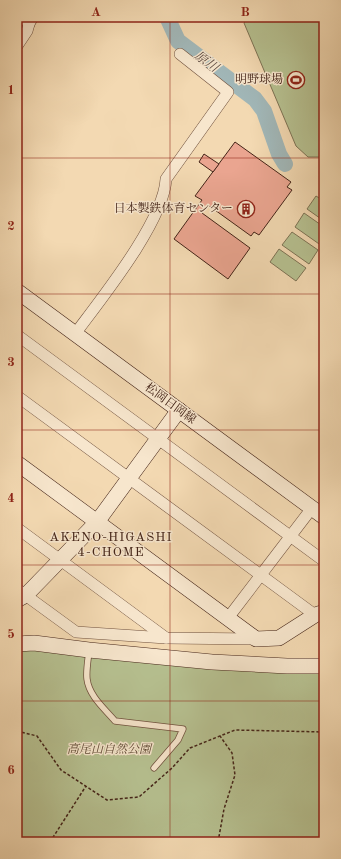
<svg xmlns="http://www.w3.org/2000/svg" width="341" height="859" font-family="'Old Standard TT','Noto Serif JP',serif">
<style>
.green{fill:#b6c090;stroke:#7d7254}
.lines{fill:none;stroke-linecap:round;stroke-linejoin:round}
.river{stroke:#a1b7b8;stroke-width:16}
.building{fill:#eaa590;stroke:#442418}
.lane-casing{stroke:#70513e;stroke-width:7}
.street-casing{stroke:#70513e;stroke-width:12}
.secondary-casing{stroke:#442418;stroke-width:16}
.path{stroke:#442418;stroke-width:1.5;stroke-dasharray:3 2;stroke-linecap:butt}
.lane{stroke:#f7e6cd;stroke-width:5.5}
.street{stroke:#f7e6cd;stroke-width:11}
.secondary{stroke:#f7e6cd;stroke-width:15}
.grid{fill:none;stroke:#8f2418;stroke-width:1;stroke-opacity:0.55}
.labels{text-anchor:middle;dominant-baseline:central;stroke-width:3;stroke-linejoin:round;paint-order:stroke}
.poi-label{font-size:12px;fill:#442418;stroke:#f7e6cd;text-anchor:end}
.street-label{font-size:12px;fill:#442418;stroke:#f7e6cd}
.park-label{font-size:12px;font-style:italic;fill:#604b36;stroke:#f7e6cd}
.water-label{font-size:13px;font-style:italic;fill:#5b4940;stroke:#f7e6cd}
.neighbourhood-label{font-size:13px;letter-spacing:1px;fill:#442418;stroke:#f7e6cd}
.neatline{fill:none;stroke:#8f2418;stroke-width:1.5}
.grid-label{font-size:13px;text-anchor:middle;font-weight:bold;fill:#8f2418}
</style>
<rect width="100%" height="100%" fill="#f3d9b2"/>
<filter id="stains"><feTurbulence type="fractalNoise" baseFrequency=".005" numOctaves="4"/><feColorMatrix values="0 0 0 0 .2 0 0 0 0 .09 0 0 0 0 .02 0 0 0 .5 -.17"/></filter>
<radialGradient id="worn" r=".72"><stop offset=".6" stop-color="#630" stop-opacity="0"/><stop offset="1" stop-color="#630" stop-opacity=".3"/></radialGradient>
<g class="green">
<polygon points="248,17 324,17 324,157 308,157 296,146 244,23"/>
<polygon points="316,196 324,201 324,221 307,209"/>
<polygon points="304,213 324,227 324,242 322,246 295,227"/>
<polygon points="292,232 318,250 309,264 282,245"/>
<polygon points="279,249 306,268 296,281 270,262"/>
<polygon points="31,648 324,670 324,842 17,842 17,650"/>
</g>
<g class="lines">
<polyline class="river" points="167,17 178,41 255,99 264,111 279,154 285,164"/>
</g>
<g class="building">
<polygon points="235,142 291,182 287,187 292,190 259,235 254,232 251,236 208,205 202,213 250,248 228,279 174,239 202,200 195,196"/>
<polygon points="204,154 219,164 213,172 199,162"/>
</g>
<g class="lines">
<defs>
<g id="lane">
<polyline points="30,27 36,17"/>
<path d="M89,651C88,660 86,671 87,679C89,696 105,709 115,721L183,729L178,740L154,768"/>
</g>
<g id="street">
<polyline points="17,46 27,31 29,24 23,17"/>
<path d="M75,334C101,299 164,221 166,179L228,92L180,54"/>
<polyline points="17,335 324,561"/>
<polyline points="17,396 315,615"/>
<polyline points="17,528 166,638"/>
<polyline points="17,589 76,632 166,638 256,639"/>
<polyline points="228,618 312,508"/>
</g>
<g id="secondary">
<polyline points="17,291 324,517"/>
<polyline points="17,463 256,639 279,638 315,615 324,612"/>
<polyline points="17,600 26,595 97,522 179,410"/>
<polyline points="17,644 34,643 89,650 212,662 287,666 324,666"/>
</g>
</defs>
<use href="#lane" class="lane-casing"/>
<use href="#street" class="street-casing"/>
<use href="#secondary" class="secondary-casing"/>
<g class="path">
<polyline points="17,731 37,736 61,770 107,800 139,797 172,768 190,748 235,730 324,732"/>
<polyline points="50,842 86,786"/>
<polyline points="218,842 224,809 235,775 232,753 220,736"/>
</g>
<use href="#lane" class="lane"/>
<use href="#street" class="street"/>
<use href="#secondary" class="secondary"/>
</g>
<path class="grid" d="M170,17V842M17,158H324M17,294H324M17,430H324M17,565H324M17,701H324"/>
<defs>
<symbol id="stadium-ring" viewBox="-11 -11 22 22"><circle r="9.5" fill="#f7e6cd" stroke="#8f2418" stroke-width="1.5"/><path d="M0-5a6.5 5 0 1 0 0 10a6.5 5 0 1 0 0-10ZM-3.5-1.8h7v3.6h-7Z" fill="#8f2418"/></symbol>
<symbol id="building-ring" viewBox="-11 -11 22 22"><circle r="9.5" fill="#f7e6cd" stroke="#8f2418" stroke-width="1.5"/><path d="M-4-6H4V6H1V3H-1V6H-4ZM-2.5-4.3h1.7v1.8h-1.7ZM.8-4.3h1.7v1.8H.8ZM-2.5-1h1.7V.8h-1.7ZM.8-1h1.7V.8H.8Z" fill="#8f2418"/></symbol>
</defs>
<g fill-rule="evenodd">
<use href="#stadium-ring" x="286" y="70" width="20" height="20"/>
<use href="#building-ring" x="236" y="199" width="20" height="20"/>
</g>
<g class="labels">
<g class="poi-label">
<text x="283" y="80">明野球場</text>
<text x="233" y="209">日本製鉄体育センター</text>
</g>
<g class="street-label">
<text transform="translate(170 404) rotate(36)">松岡日岡線</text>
</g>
<g class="park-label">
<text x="109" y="750">高尾山自然公園</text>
</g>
<g class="water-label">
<text transform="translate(206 62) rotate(36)">原川</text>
</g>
<g class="neighbourhood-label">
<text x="111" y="537">AKENO-HIGASHI<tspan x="111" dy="15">4-CHOME</tspan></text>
</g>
</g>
<rect width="341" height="859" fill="none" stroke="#f3d9b2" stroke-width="44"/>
<rect x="22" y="22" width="297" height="815" class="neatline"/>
<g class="grid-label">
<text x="96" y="16">A</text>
<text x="245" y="16">B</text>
<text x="11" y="94">1</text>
<text x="11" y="230">2</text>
<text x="11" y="366">3</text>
<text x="11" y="502">4</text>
<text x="11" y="638">5</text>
<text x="11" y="774">6</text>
</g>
<rect width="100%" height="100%" filter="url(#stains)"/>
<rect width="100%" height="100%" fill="url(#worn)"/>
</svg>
